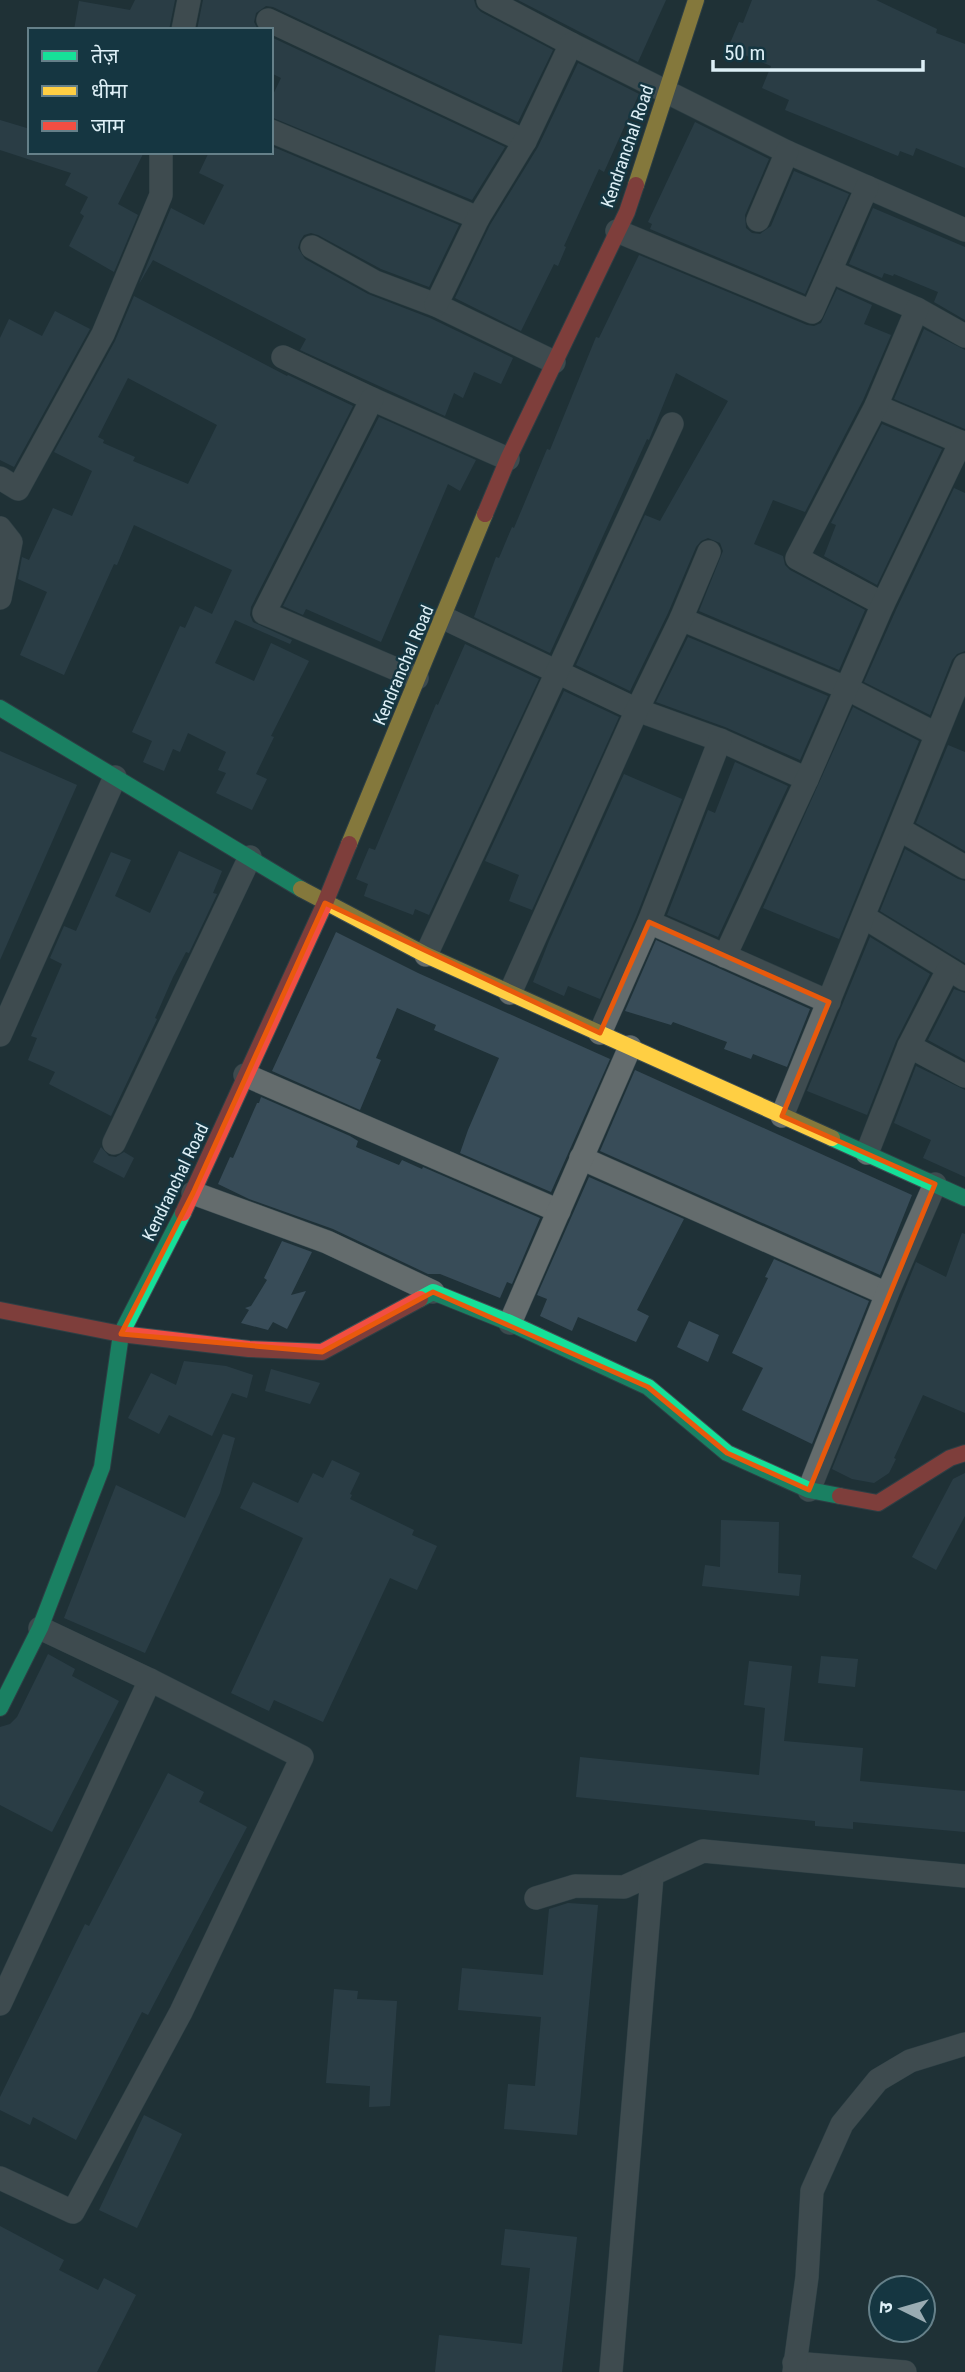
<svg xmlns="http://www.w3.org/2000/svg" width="965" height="2372" font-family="'Roboto Condensed','Noto Sans Devanagari',sans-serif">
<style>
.building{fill:#384c58;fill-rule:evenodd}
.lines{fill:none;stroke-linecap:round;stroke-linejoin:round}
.street-casing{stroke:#3f4f54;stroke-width:24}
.fast-casing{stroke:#3f4f54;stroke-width:18}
.slow-casing{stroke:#3f4f54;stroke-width:18}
.jam-casing{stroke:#3f4f54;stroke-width:18}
.street{stroke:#646c6d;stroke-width:23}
.fast{stroke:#16e098;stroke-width:16}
.slow{stroke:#ffcf43;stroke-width:16}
.jam{stroke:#f24e42;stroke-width:16}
.marked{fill:none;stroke:#e8590c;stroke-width:5;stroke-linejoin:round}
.labels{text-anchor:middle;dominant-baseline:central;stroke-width:5;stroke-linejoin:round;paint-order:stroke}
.street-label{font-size:18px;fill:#ddeff6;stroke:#153641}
</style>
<rect width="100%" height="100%" fill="#1f3137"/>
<g class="building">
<polygon points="135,0 175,0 169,30 74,30 79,1 130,10"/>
<polygon points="203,0 474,0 476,7 481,12 553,50 518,122 273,7 266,6 256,13 254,22 258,30 197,30"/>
<polygon points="518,0 666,0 638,62"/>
<polygon points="752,0 876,0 937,29 936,33 965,44 965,168 916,148 913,156 900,151 898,156 785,110 789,100 762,88 771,66 728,48 739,22 743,23"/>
<polygon points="271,37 505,147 472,200 271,117 271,99 281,78 271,73"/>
<polygon points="578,63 639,94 604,172 599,169 564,246 566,247 558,266 554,264 521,331 455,298 490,225 538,147"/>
<polygon points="0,120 30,129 30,152 144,152 118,204 138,215 114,272 69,246 84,216 80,213 88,197 65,185 71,173 0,150"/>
<polygon points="695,122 769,159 745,215 746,228 752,233 760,234 771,226 794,171 849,194 805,294 650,229 652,224 648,222"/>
<polygon points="271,146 459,225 429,287 381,269 318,235 311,233 304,235 300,241 298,248 305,259 368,294 430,318 513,358 501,384 474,372 463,398 454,393 445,416 300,350 306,339 153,260 139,284 171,208 204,225 224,185 199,173 209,152 271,152"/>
<polygon points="873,208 965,247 965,320 934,302 938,292 894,274 893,276 884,273 882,278 849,264"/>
<polygon points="639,255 807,325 814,326 821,323 837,289 872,305 864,324 891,335 863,400 805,512 773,500 754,544 783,556 785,565 790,570 865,610 839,670 699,611 723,551 720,543 708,538 701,541 696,547 668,613 630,691 576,665 645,515 660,521 728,401 676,373 649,440 647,439 550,653 474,617 496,557 499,558 512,527 514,528 547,449 550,450 596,337 599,338"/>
<path d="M134,296L287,376L288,375L353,406L251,607L250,615L253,622L292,640L290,644L235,620L215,663L254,681L271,643L309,661L271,736L274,737L256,774L267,779L252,810L216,793L226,773L218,770L226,752L188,733L180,752L173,749L164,771L143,762L152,741L132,732L180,626L185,628L195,606L212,614L232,570L134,525L117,565L114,564L64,675L20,655L47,592L18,579L22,557L29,560L53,508L72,516L92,471L54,452L115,341ZM128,378L217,425L188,484L133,461L135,457L103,443L104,440L98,437Z"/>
<polygon points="55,311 90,329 14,467 0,460 0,338 9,319 42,336"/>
<polygon points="924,329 965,350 965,429 894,399"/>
<polygon points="379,417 476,460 460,491 448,484 381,642 306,609 303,615 283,606"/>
<polygon points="882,424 942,449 877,585 824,556 836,525 831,523"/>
<polygon points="954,488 965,493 965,651 957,654 952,660 930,715 864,682 896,610"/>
<polygon points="688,637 828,696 800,760 725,727 656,702"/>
<polygon points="465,644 539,679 429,915 415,909 413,915 364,896 368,884 356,879 369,848 375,850 436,704 438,705"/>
<polygon points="564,691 619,717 532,910 509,901 519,875 485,861"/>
<polygon points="853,707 919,741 839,939 763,908"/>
<polygon points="948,745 965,752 965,851 916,823"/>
<polygon points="0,751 77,785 0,960"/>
<polygon points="735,762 788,786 718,937 667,915 708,810 715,813"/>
<polygon points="624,774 682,799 636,917 600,999 568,986 564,996 533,982 549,941"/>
<polygon points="905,849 958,879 965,881 965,963 880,911"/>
<polygon points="179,851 222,871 213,893 217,894 189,953 186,952 173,977 155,1018 157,1019 111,1116 49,1084 55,1072 28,1060 37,1038 31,1036 62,964 50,958 64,926 76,931 111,852 131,860 115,896 150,913"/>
<polygon points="336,932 418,973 610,1059 551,1192 460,1153 468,1130 499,1058 434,1030 436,1025 397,1008 376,1058 381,1060 360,1110 272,1071"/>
<polygon points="870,937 930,974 896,1041 867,1115 807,1091"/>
<polygon points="656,940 810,1009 787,1067 753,1054 751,1059 724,1049 727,1042 673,1022 671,1025 625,1011"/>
<polygon points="954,989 965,993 965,1060 928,1040"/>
<polygon points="916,1066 965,1090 965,1177 923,1158 931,1140 894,1123"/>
<polygon points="635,1070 912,1195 880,1275 600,1151"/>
<polygon points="261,1097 350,1136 358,1141 356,1147 399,1165 402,1160 422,1169 423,1167 540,1218 512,1284 507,1282 500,1298 440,1274 428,1274 333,1229 249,1199 218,1184 230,1157 233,1158 257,1103 259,1103"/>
<polygon points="101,1147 109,1156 116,1157 124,1152 134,1158 124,1178 93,1162"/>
<polygon points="589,1177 684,1219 637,1310 649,1316 636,1342 578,1317 572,1331 540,1316 547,1299 537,1295"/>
<polygon points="962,1233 965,1234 965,1413 923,1395 894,1458 896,1459 889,1473 874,1483 852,1479 832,1469 916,1262 946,1277"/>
<polygon points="282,1241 312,1252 291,1295 306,1291 287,1329 273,1322 268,1330 241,1323 249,1310 245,1308 251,1306 267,1280 264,1278"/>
<polygon points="774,1259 869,1301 812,1444 742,1410 763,1368 732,1353 768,1278 765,1277"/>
<polygon points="689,1321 719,1335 708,1362 677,1347"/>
<polygon points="184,1361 226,1366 253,1375 247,1398 232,1393 212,1436 169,1415 159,1434 128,1418 151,1373 176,1385"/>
<polygon points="271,1369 320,1383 310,1404 265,1391"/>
<polygon points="223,1434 235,1438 220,1493 145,1653 64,1618 116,1485 185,1518"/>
<polygon points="332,1460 360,1473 350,1494 352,1495 350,1499 414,1530 412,1535 437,1546 417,1590 390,1578 323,1722 274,1700 269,1711 231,1693 303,1538 240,1508 253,1482 298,1503 313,1473 323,1478"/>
<polygon points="965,1473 965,1516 936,1570 912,1557 953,1479"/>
<polygon points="721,1520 779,1522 778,1573 801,1575 799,1596 702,1586 705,1565 720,1567"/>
<polygon points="48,1654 75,1669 72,1676 119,1701 52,1832 0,1805 0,1727 10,1724 17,1717"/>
<polygon points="821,1656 858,1659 855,1687 818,1683"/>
<polygon points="749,1661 792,1666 784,1741 863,1748 860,1781 965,1791 965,1832 853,1822 853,1829 815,1826 815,1821 576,1797 580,1757 759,1775 765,1708 744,1705"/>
<polygon points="168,1773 204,1792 199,1802 247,1827 148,2015 142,2012 76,2140 33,2117 30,2125 0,2110 0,2097 85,1924 89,1926"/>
<polygon points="568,1903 598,1905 577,2135 504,2129 508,2084 535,2086 541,2017 458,2010 462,1968 543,1975 549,1909"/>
<polygon points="334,1989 358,1991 357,1999 397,2001 390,2106 369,2107 370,2086 326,2083"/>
<polygon points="144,2115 182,2134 137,2228 99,2210"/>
<polygon points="0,2226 64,2260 59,2270 98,2290 104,2278 136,2295 97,2372 0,2372"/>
<polygon points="505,2229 577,2237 562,2372 435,2372 439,2335 522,2344 530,2268 501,2265"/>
</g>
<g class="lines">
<defs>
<g id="street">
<polyline points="488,0 571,44 787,152 965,230"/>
<polyline points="268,20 525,141"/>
<polyline points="183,30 189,0"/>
<polyline points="271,131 478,218"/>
<polyline points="758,220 787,152"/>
<polyline points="617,231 812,312 867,187"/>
<polyline points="312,247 375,282 436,305 554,362"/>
<polyline points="830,271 917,309 965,336"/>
<polyline points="436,305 478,218 525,141 571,44"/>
<polyline points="283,357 372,399 508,459"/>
<polyline points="372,399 264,613 417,678"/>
<polyline points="876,406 965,444"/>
<polyline points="0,478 18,489 103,334 161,195 161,152"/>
<polyline points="0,528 11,542 0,598"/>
<polyline points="883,604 797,558 876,406 917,309"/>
<polyline points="444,618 637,710 720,740 807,779"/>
<polyline points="681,619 846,688 936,734"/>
<polyline points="899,829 965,867"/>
<polyline points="864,917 965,979"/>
<polyline points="649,922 829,1002"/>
<polyline points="426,955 672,424"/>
<polyline points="725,956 807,779 883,604 961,442"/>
<polyline points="510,993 637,710 681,619 709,552"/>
<polyline points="600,1033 649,922 720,740"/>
<polyline points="0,1035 115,777"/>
<polyline points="909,1046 965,1076"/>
<polyline points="245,1075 559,1211"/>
<polyline points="782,1116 965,665"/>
<polyline points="114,1143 250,857"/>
<polyline points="867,1153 909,1046 948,970"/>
<polyline points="581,1158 887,1294"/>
<polyline points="193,1193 327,1242 433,1292"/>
<polyline points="510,1323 630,1047"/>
<polyline points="809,1490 887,1294 935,1184"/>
<polyline points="536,1898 575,1886 624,1887 703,1851 965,1876"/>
<polyline points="0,2004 150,1680"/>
<polyline points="0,2178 73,2212 181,2012 302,1757 150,1680 40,1628"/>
<polyline points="794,2363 905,2372"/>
<polyline points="611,2372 652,1876"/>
<polyline points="794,2372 807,2277 812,2191 842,2124 878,2080 910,2061 965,2044"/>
</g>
<g id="fast">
<polyline points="0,708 301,889"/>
<polyline points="832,1138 965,1198"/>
<polyline points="420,1299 433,1292 510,1323 648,1387 727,1453 809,1490 840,1496"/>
<polyline points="0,1708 40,1628 102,1467 121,1334 183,1213"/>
</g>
<g id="slow">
<polyline points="636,185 696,0"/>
<polyline points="349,844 485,514"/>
<polyline points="301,889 426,955 832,1138"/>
</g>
<g id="jam">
<polyline points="485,514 508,459 627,212 636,185"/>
<polyline points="183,1213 325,903 349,844"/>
<polyline points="0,1310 121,1334 249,1349 322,1352 420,1299"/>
<polyline points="840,1496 878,1503 950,1458 965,1453"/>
</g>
</defs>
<use href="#street" class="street-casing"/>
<use href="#fast" class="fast-casing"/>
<use href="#slow" class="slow-casing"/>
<use href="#jam" class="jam-casing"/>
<use href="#street" class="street"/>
<use href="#fast" class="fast"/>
<use href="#slow" class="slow"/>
<use href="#jam" class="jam"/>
</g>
<path d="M0 0H965V2372H0ZM325,903L600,1033L649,922L829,1002L782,1116L935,1184L809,1490L727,1453L648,1387L433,1292L322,1352L121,1334L193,1193Z" fill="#1f3137" fill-opacity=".55" fill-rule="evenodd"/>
<path class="marked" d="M325,903L600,1033L649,922L829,1002L782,1116L935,1184L809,1490L727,1453L648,1387L433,1292L322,1352L121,1334L193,1193Z"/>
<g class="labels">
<g class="street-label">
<text transform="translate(627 146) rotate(-71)">Kendranchal Road</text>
<text transform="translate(403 665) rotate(-67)">Kendranchal Road</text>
<text transform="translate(175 1182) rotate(-64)">Kendranchal Road</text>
</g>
</g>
<rect x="28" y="28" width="245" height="126" fill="#153641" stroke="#658089" stroke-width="2"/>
<rect x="42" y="51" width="35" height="10" fill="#16e098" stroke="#658089" stroke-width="2"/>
<text x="91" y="63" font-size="21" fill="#ddeff6">तेज़</text>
<rect x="42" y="86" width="35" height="10" fill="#ffcf43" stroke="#658089" stroke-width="2"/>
<text x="91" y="98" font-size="21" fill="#ddeff6">धीमा</text>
<rect x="42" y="121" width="35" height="10" fill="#f24e42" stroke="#658089" stroke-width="2"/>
<text x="91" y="133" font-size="21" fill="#ddeff6">जाम</text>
<g transform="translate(902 2309) rotate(275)"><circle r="33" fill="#153641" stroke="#658089" stroke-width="2"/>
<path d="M0-5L12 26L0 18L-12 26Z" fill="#9aacb3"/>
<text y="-10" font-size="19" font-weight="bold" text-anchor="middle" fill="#ddeff6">उ</text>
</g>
<path d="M713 60v10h210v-10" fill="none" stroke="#ddeff6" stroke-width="3.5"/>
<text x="724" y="60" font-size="21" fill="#ddeff6" stroke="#153641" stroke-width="5" paint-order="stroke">50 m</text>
</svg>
